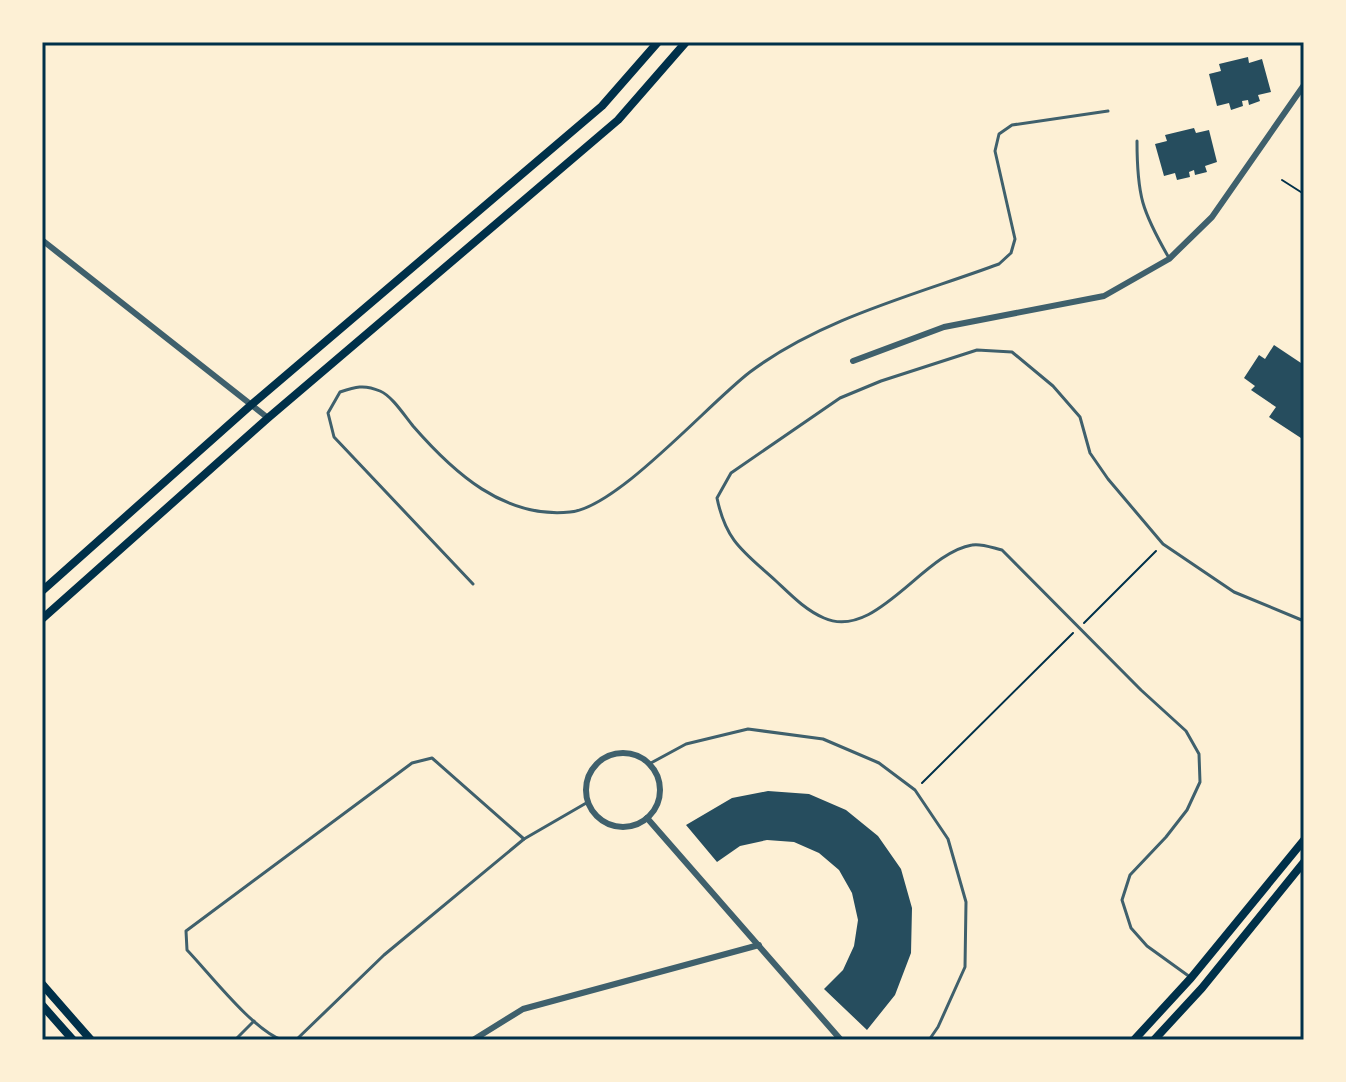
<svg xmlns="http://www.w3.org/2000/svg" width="1346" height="1082" font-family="Cabin,sans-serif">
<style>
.building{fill:#264d5e}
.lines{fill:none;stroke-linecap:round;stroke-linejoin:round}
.path{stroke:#003049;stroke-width:2}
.service{stroke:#3f606c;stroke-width:3}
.minor{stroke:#3f606c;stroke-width:6}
.secondary{stroke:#003049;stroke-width:8}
.neatline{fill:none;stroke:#003049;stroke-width:3}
</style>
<rect width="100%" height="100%" fill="#fdf0d5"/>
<g class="building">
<polygon points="1248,57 1249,63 1262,59 1271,92 1258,95 1260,101 1249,105 1248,100 1242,101 1243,106 1231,110 1229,103 1217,106 1209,74 1221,71 1219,64"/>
<polygon points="1194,128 1196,133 1209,130 1217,162 1205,166 1207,172 1195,175 1194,170 1189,172 1190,177 1177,180 1175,173 1164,176 1155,144 1167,141 1165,135"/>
<polygon points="1274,345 1304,365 1304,440 1269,417 1276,407 1251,390 1255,386 1244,378 1259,355 1265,359"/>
<polygon points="768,791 809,794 846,810 878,836 901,869 912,908 911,953 895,995 867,1030 824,989 843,970 854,946 858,920 852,893 839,870 819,853 794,842 767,840 740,846 717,862 686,825 732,798"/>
</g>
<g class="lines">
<g class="path">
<polyline points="1282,180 1304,194"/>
<polyline points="1084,623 1156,551"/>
<polyline points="922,783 1073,633"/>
</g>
<g class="service">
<path d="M1137,141C1137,196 1142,211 1169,258"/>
<path d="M473,584L334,437L328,413L340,392C355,387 364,384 380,391C392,396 404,415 413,426C453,472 504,519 570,512C617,508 708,404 750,372C822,318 915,295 999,264L1011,253L1015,239L995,151L999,134L1012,125L1108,111"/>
<polyline points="649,764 686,744 748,729 823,739 879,763 915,790 948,839 966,902 965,967 938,1027 929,1040"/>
<path d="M1190,977L1147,946L1131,928L1122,900L1130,875L1166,837L1187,810L1200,782L1199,754L1186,731L1141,690L1002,550C993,548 981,543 972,545C923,553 876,641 824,618C805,610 790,594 776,581C744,552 726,542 717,498L731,473L840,398L881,381L977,350L1012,352L1053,386L1080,417L1090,453L1108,479L1163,544L1234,592L1304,621"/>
<polyline points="235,1040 254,1021"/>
<path d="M282,1040C253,1030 210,974 187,950L186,931L412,763L432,758L524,839"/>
<polyline points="296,1040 384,955 524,839 588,802"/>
</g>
<g class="minor">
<polyline points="42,240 268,418"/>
<polyline points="853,361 944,327 1104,296 1169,259 1212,217 1304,85"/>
<circle cx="623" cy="790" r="37"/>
<polyline points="647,818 841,1040"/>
<polyline points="473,1040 523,1009 759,945"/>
</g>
<g class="secondary">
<polyline points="42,591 251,405 602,106 658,42"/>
<polyline points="42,619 268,418 618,120 686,42"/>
<polyline points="42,984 91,1040"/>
<polyline points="42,1005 73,1040"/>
<polyline points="1134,1040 1191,978 1304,840"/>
<polyline points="1154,1040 1202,988 1304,862"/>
</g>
</g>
<rect width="1346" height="1082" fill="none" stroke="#fdf0d5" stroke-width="88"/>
<rect x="44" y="44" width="1258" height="994" class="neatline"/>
</svg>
